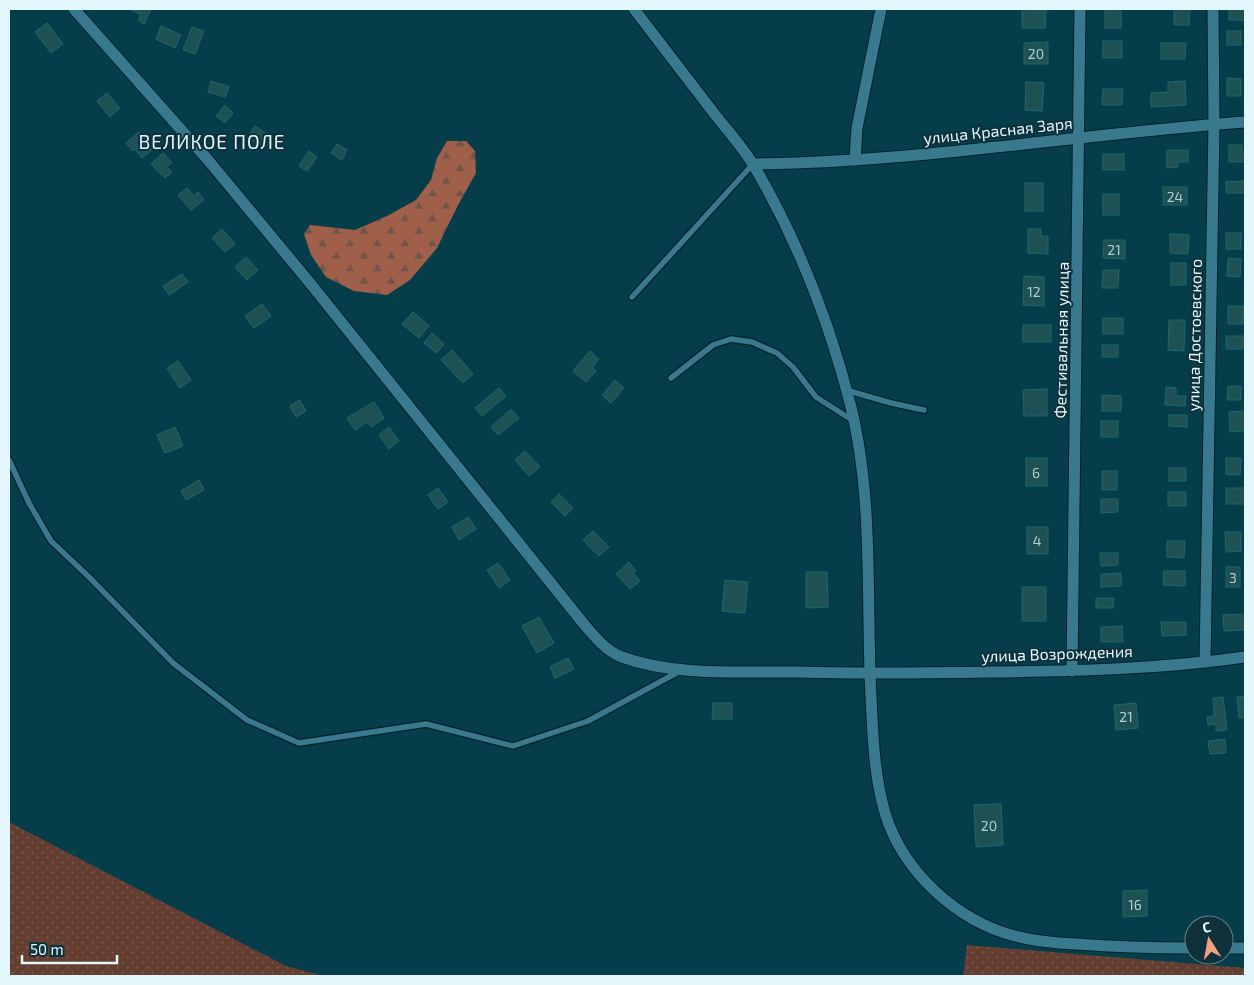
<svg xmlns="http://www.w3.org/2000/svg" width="1254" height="985" font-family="'Exo 2',sans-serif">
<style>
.grass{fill:url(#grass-dots)}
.forest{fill:url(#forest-firs)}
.building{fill:#1e5154;stroke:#1b696d}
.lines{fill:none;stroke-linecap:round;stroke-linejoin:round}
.lane-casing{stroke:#00222c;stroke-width:8}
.street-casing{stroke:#00222c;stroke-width:13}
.lane{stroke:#38798d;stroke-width:5.5}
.street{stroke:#38798d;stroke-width:11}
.labels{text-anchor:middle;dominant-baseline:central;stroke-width:4;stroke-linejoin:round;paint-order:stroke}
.number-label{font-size:14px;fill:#b2ced3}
.street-label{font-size:16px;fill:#e4f7fd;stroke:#0e313b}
.quarter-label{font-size:19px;letter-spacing:1px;fill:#e4f7fd;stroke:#0e313b}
</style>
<defs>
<pattern id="grass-dots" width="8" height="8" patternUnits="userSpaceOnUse" patternTransform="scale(1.25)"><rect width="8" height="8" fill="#633e31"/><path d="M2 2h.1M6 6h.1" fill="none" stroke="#795b50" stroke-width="1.8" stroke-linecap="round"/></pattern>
<pattern id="forest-firs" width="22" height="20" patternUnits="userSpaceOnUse" patternTransform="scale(1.25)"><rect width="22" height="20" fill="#a05f49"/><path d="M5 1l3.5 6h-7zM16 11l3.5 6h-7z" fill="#72544a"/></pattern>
</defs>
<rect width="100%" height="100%" fill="#063d4b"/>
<g class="grass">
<polygon points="9,822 286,966 324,976 9,976"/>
<polygon points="967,945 1245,968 1245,976 963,976"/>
</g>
<polygon class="forest" points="447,141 466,141 475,151 476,173 458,205 437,248 410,280 387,295 354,291 326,277 311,255 304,234 310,225 355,230 387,216 416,200 431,180 437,158"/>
<g class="building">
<polygon points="130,9 151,9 144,24 138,20 141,15"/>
<polygon points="1022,9 1046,10 1045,28 1022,28"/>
<rect x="1105" y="9" width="16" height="19"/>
<polygon points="1174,9 1190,9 1189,25 1174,25"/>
<rect x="1229" y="9" width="16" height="11"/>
<polygon points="47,23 63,44 51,53 35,32"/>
<polygon points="161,26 181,35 175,48 156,39"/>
<polygon points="192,27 204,31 195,54 183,50"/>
<rect x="1227" y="31" width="14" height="14"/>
<rect x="1103" y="41" width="19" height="17"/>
<polygon points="1048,42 1048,64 1024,64 1024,43"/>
<polygon points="1161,43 1186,43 1185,59 1161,59"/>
<polygon points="1227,78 1241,79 1241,96 1227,96"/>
<polygon points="211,81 229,87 225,97 208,92"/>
<polygon points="1185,81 1186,105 1151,107 1151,93 1168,92 1168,82"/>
<polygon points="1026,82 1044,83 1042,111 1025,110"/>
<polygon points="1103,89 1123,89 1122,105 1102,105"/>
<polygon points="107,93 120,108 110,117 97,101"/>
<polygon points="225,105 233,113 225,123 216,116"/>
<polygon points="255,126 272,137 265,148 247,138"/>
<polygon points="139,132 153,149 142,158 135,149 133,151 126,143"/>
<polygon points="337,144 347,150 342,160 331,153"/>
<polygon points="1229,145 1242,145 1242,152 1245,152 1245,162 1229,162"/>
<polygon points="1167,150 1188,150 1188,162 1178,162 1178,167 1167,168"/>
<polygon points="309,151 317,157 307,171 299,166"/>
<polygon points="163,153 172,163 167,167 172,172 165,178 151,164"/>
<rect x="1103" y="154" width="21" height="16"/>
<polygon points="1245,181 1245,193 1226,193 1226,182"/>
<rect x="1025" y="183" width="18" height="28"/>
<rect x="1163" y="187" width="24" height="18"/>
<polygon points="187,188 194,196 198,192 204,200 191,210 178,195"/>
<rect x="1103" y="194" width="16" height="21"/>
<polygon points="222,229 235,244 225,252 212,238"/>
<polygon points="1028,229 1041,229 1041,236 1048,236 1048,254 1028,253"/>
<rect x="1226" y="233" width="15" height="16"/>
<polygon points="1170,234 1189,235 1188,254 1170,253"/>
<polygon points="1104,240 1125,240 1125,259 1103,258"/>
<polygon points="246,257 258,270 247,280 235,267"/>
<polygon points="1228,258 1241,259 1240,277 1227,276"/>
<rect x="1171" y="263" width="15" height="22"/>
<polygon points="1103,270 1119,270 1118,288 1102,288"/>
<polygon points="182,274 188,282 169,295 163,286"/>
<polygon points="1024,276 1044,277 1044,306 1023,305"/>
<polygon points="262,304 271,316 254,328 245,316"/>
<polygon points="1228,306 1244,306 1243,324 1228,324"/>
<polygon points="413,312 429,326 419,338 402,324"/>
<rect x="1103" y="318" width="20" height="16"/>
<polygon points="1169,320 1185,320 1184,351 1168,350"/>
<rect x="1023" y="325" width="28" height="17"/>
<polygon points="432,333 444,344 437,353 424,343"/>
<rect x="1226" y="336" width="17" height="13"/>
<rect x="1102" y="345" width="16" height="12"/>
<polygon points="452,350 473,374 463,383 441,360"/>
<polygon points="590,351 599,359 592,367 596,371 586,382 573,371"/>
<polygon points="178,361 191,380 180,388 167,368"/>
<polygon points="615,380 624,388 611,403 602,395"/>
<polygon points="1228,386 1241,386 1241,400 1227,400"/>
<polygon points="1166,387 1176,388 1176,396 1186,396 1185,406 1165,405"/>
<polygon points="499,388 506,396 482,416 475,408"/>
<polygon points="1047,389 1047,416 1024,416 1023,390"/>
<polygon points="1102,395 1121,396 1121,411 1102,411"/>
<polygon points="300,400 306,411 296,417 290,406"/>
<polygon points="374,402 384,418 371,427 367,422 355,430 347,418"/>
<polygon points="511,409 519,418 498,435 491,427"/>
<polygon points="1245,411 1245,431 1230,432 1229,412"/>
<polygon points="1169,415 1187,415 1187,427 1169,426"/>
<rect x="1101" y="421" width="17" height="16"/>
<polygon points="175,427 183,446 165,453 157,435"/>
<polygon points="389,427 399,441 389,449 379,435"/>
<polygon points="525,451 540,467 529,476 515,460"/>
<rect x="1026" y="458" width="21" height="28"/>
<polygon points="1226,458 1241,458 1240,475 1226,474"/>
<rect x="1169" y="468" width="17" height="13"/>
<rect x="1102" y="471" width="15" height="19"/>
<polygon points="199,480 204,490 186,500 181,491"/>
<polygon points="438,488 448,502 438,509 428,495"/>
<rect x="1226" y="488" width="19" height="16"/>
<rect x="1168" y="492" width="18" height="14"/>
<polygon points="559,494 573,508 565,516 551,502"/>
<polygon points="1101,499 1118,499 1118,512 1101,513"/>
<polygon points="468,517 476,529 459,540 452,527"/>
<rect x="1027" y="527" width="21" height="27"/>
<polygon points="593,531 609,547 599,556 583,540"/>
<polygon points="1225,532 1241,532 1241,551 1226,552"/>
<polygon points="1167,541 1185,541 1184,558 1167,557"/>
<polygon points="1100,553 1118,553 1118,565 1101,566"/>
<polygon points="629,562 636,571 633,573 640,581 630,589 616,574"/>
<polygon points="498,563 510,580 499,588 487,570"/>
<rect x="1226" y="567" width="14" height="20"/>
<polygon points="1164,571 1185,571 1185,586 1163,585"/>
<polygon points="806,572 827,572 828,607 806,608"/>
<polygon points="1121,573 1121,586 1101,587 1101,574"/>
<polygon points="725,580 748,582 745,613 722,611"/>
<rect x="1022" y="587" width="24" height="34"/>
<polygon points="1096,598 1114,598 1113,608 1096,608"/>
<polygon points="1245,614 1245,630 1224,631 1223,615"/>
<polygon points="539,617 554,643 537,653 522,626"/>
<polygon points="1161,622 1186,622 1186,635 1162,636"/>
<polygon points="1122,626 1123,642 1101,642 1101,627"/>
<polygon points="568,658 574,669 555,678 550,667"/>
<polygon points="1245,696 1245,717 1239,718 1237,697"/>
<polygon points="1223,697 1227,730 1216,731 1216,724 1208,725 1207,717 1214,716 1213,698"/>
<polygon points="713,703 732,703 732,719 712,719"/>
<polygon points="1136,703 1138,728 1116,730 1114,705"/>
<polygon points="1225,739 1226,753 1210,754 1208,741"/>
<polygon points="1001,804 1003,845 976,847 974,805"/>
<polygon points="1147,890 1147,916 1123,917 1123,891"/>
</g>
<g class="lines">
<defs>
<g id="lane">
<polyline points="632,297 753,164"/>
<polyline points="671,378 713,345 731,339 752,342 777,353 793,367 816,397 852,420"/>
<polyline points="846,390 891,403 924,410"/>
<polyline points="9,460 29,503 51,541 89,577 173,663 247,720 299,743 426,724 513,746 588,721 680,671"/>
</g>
<g id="street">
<path d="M74,9L208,160L310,283L583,623C594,636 606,651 622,657C676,677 742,671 799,672C863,674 928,673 992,672C1077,671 1161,669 1245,657"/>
<path d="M634,9C660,43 687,78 713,112C727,130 743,147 754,166C798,241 830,324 851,407C874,501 866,601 871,697C873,737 874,775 885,813C903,872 957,921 1015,936C1035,941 1056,943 1076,944C1116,947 1155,948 1194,948"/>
<polyline points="855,160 857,128 881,9"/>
<path d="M753,164C918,162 1081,134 1245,122"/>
<polyline points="1205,662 1214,124 1213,9"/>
<polyline points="1072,671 1080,9"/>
<polyline points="1224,948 1245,948"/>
</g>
</defs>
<use href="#lane" class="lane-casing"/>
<use href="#street" class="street-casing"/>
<use href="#lane" class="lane"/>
<use href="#street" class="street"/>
</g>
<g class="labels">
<g class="number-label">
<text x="1036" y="53">20</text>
<text x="1175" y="196">24</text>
<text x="1114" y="249">21</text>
<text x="1034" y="291">12</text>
<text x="1036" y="472">6</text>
<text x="1037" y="540">4</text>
<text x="1233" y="577">3</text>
<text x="1126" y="716">21</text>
<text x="989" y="825">20</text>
<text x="1135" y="904">16</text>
</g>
<g class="street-label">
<text transform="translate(998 130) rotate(-6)">улица Красная Заря</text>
<text transform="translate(1194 335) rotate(-89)">улица Достоевского</text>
<text transform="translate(1061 340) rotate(-89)">Фестивальная улица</text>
<text transform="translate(1057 653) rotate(-2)">улица Возрождения</text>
</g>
<g class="quarter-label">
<text x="212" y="141">ВЕЛИКОЕ ПОЛЕ</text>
</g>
</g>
<rect width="1254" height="985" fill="none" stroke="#e4f7fd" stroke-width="20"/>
<g transform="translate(1209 940) rotate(349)"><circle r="24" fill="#0e313b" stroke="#648089"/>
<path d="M0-4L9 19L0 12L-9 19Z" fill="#f39f82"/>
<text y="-8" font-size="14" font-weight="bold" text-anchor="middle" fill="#e4f7fd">С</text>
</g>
<path d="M22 955v8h95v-8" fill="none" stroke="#e4f7fd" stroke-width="2.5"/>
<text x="30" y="955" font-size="15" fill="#e4f7fd" stroke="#0e313b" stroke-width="4" paint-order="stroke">50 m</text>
</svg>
